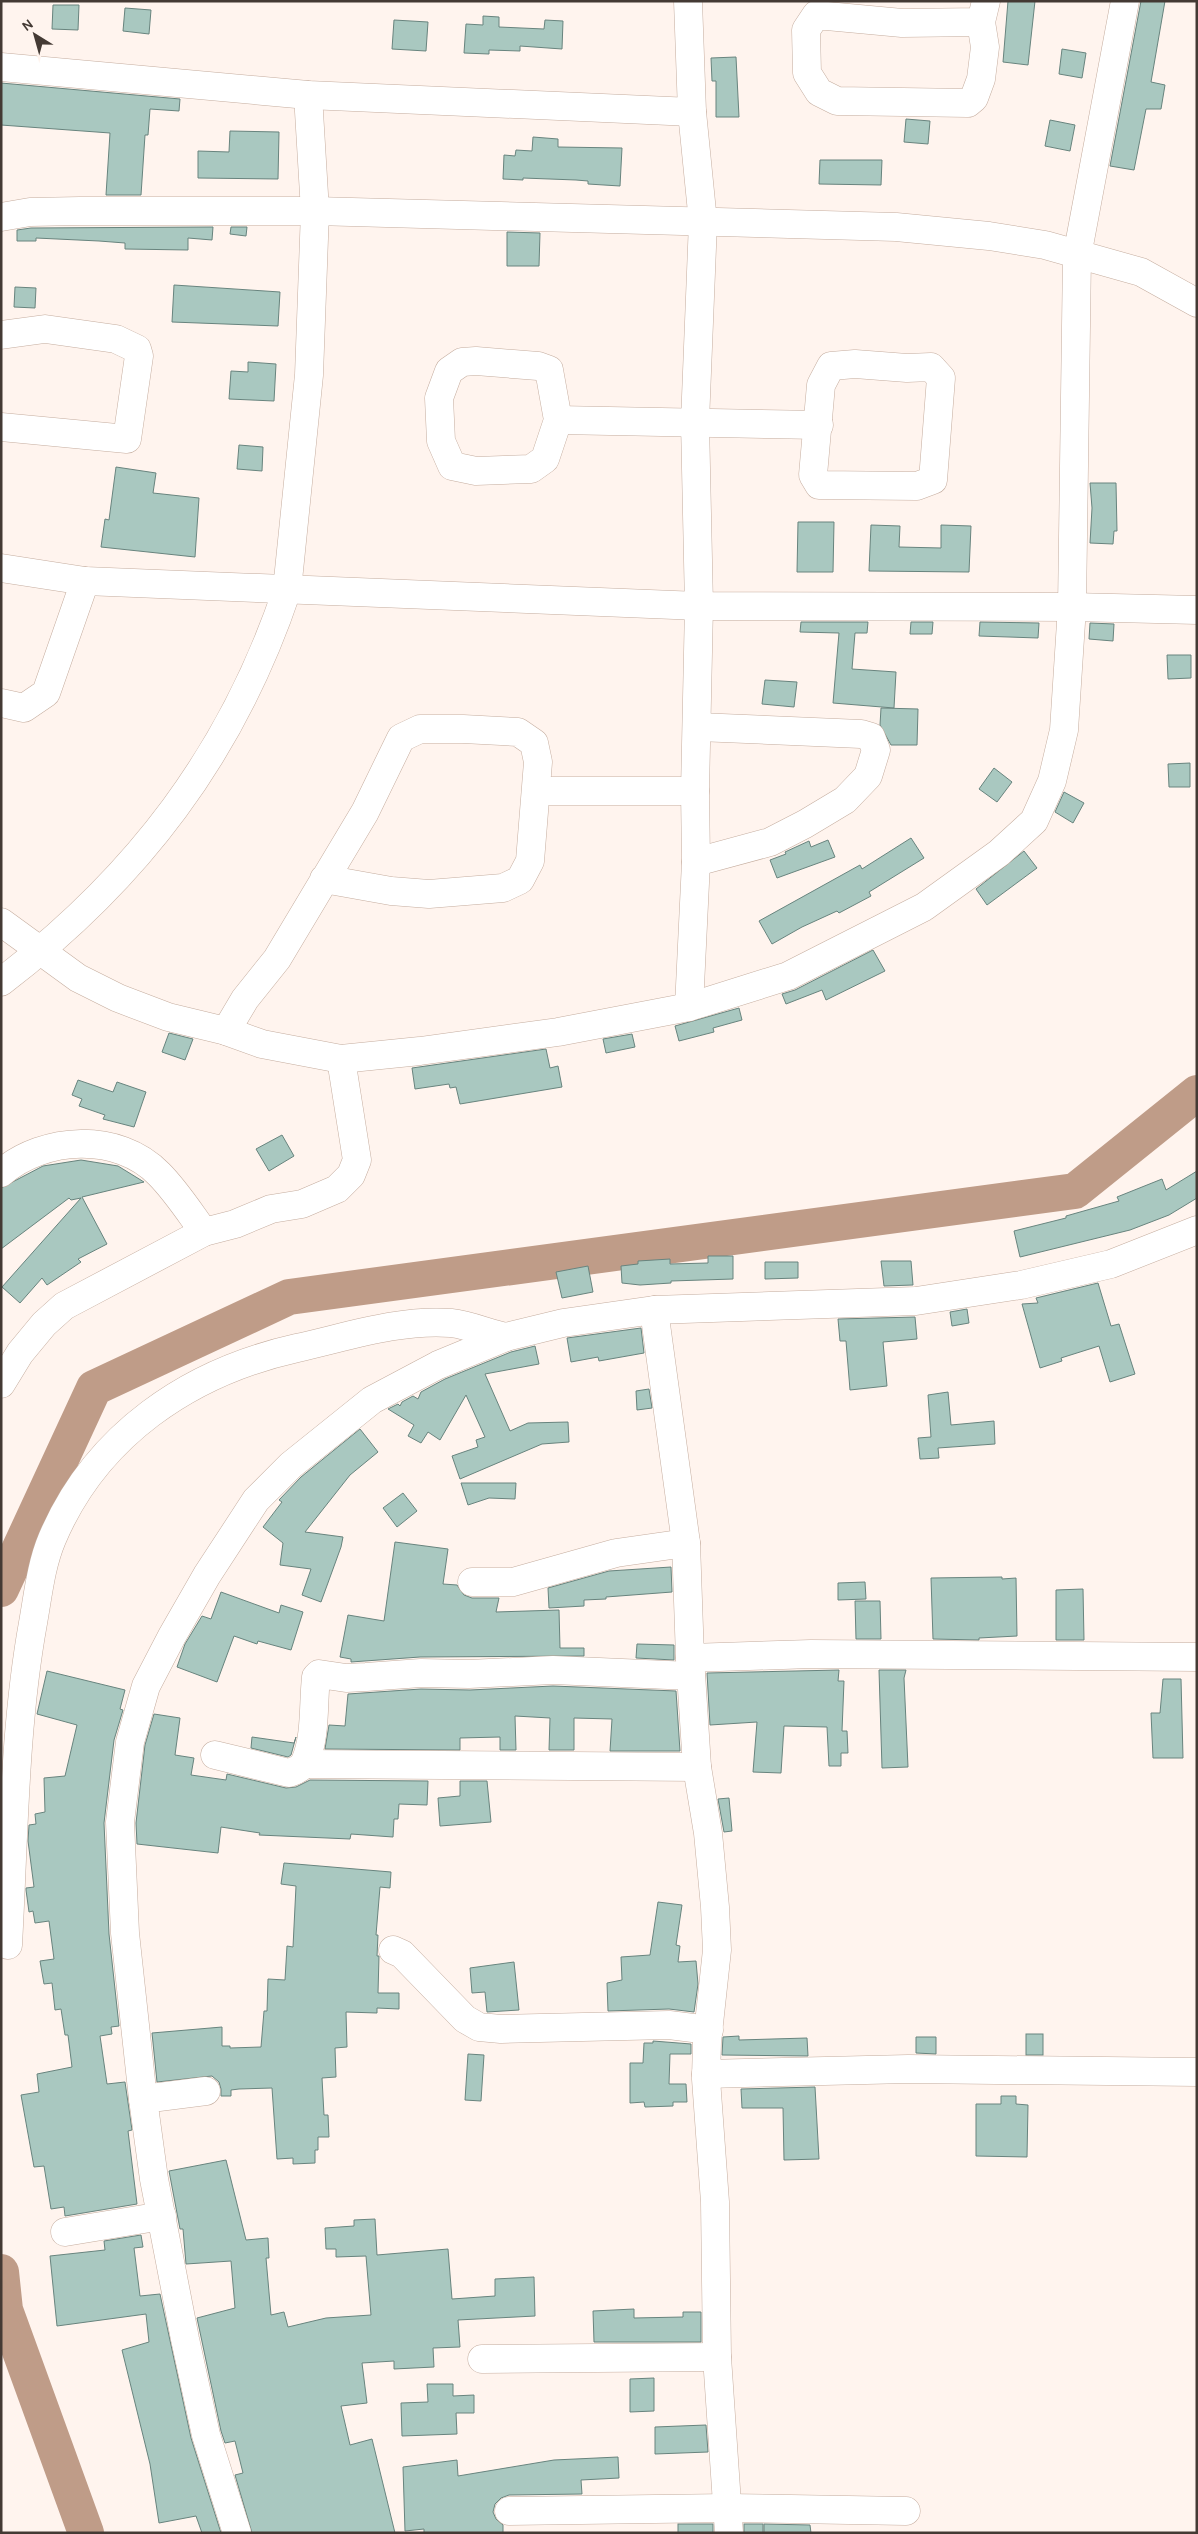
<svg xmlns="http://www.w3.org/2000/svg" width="1198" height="2534" font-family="Karla,sans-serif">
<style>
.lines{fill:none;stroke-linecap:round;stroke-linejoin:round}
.river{stroke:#bf9c88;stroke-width:36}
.building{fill:#a9c8c0;stroke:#68847e}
.minor-casing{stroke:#c5ad9f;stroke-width:29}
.minor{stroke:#fff;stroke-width:28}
</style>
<rect width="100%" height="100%" fill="#fff4ee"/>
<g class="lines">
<g class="river">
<polyline points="1,1589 94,1388 289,1297 1075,1191 1197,1093"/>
<polyline points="1,2272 5,2310 86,2533"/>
</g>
</g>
<g class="building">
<polygon points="1008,1 1035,1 1028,65 1003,62"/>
<polygon points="1141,1 1165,1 1151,82 1165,85 1161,109 1146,109 1134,170 1110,166"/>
<polygon points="53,5 79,5 78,30 52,29"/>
<polygon points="125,8 151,10 149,34 123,31"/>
<polygon points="483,16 499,17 499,27 544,29 545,20 563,21 562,49 520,46 520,51 489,50 489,54 464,53 466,24 483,25"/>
<polygon points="394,20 428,22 426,51 392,49"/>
<polygon points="1062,49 1086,53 1082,78 1059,74"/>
<polygon points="736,57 739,117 716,117 716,81 712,81 711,58"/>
<polygon points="1,83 180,99 179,111 150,109 148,135 145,135 141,195 106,195 110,133 1,125"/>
<polygon points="906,119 930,121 928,144 904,142"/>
<polygon points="1050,120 1075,125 1070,151 1045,146"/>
<polygon points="230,131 279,132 278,179 198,178 198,151 229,152"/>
<polygon points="533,137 558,139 558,147 622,148 620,186 588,184 588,181 576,180 523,178 523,180 503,179 504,155 515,156 516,150 532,151"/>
<polygon points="820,160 882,160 881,185 819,184"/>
<polygon points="213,227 212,240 188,238 188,250 125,249 125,243 99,241 36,238 36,241 17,241 17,230 31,228"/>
<polygon points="231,227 247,227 246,236 230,234"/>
<polygon points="507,232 540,233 539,266 507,266"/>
<polygon points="174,285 280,292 278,326 172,322"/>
<polygon points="15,287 36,288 35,308 14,307"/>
<polygon points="248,362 276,364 274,401 229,399 231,371 248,372"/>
<polygon points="239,445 263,447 262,471 237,469"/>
<polygon points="116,467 156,473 153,493 199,498 195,557 101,547 105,519 109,520"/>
<polygon points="1090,483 1116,483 1117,531 1114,531 1113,544 1090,543 1092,508"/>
<polygon points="798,522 834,522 833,572 797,572"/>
<polygon points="871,525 900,526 899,547 941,548 941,525 971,526 969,572 869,571"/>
<polygon points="801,622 868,622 867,633 855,633 852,669 896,672 894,708 833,703 839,633 800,632"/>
<polygon points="911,622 933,622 932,634 910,634"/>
<polygon points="980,622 1039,623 1038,638 979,636"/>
<polygon points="1090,623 1114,624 1113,641 1089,639"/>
<polygon points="1167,655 1191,655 1191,678 1168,679"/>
<polygon points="765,680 797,682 794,707 762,704"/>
<polygon points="881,708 918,709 917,745 891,745 880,725"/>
<polygon points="1190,763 1190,787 1169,787 1168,764"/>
<polygon points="994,768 1012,782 997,802 979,789"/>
<polygon points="1064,792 1084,803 1073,823 1055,812"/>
<polygon points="911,838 924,858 869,892 871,896 839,913 837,911 802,927 772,944 759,921 860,865 862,869"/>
<polygon points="828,840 835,857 777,878 770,860 786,854 785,852 809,841 811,847"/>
<polygon points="1024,851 1037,868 987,905 976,889"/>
<polygon points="873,950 885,971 826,1000 822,990 786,1004 782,994 795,990"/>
<polygon points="739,1008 742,1020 713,1028 714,1032 679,1041 675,1026"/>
<polygon points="169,1033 193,1039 185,1060 162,1052"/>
<polygon points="632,1034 635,1047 606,1053 603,1039"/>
<polygon points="546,1049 550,1068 558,1066 562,1087 460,1104 456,1087 450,1088 449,1084 415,1089 412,1068"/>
<polygon points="78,1080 113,1092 117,1082 146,1092 134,1127 103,1119 105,1115 79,1106 82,1099 72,1095"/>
<polygon points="282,1135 294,1156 269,1171 256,1149"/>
<polygon points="81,1160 118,1166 144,1182 82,1197 107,1244 78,1259 81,1262 47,1285 42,1278 20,1303 2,1287 81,1198 71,1200 69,1198 1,1249 1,1188 43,1166"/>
<polygon points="1197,1171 1197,1198 1169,1215 1130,1230 1020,1257 1014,1231 1066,1218 1066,1216 1119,1201 1117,1197 1162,1179 1166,1190"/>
<polygon points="708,1256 733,1256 733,1279 671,1281 671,1283 640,1285 622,1283 621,1266 638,1264 638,1261 670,1259 670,1264 708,1263"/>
<polygon points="881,1261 911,1261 913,1285 884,1286"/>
<polygon points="765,1262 798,1262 798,1278 765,1279"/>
<polygon points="588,1266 593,1292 562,1298 556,1272"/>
<polygon points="1098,1283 1111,1326 1119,1324 1135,1374 1110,1382 1099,1346 1061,1358 1062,1361 1040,1368 1022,1304 1038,1303 1036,1298"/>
<polygon points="967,1309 969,1323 952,1326 950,1312"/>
<polygon points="915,1317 917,1339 883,1342 887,1386 850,1390 846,1341 840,1341 838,1319"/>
<polygon points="641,1328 644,1353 599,1361 598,1357 571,1362 567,1338"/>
<polygon points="535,1346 539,1364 485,1374 510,1431 528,1423 568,1422 569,1442 542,1444 460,1479 452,1456 478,1447 476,1440 485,1437 466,1395 440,1440 428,1432 421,1443 408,1436 414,1425 388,1409 398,1404 400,1406 402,1402 413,1396 418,1399 421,1392 445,1379 511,1352"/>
<polygon points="649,1389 652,1408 637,1410 636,1391"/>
<polygon points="948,1392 951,1425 994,1421 995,1444 938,1448 939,1458 920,1459 918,1438 931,1437 928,1395"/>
<polygon points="360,1429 378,1452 350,1475 305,1532 343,1537 341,1547 321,1602 302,1595 311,1569 280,1565 283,1543 263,1527 282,1502 279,1500 301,1477"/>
<polygon points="461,1483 516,1483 515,1499 489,1498 468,1505"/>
<polygon points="403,1493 417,1511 397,1527 383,1508"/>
<polygon points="395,1542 448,1549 443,1584 457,1585 464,1595 472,1598 499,1598 496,1612 559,1610 560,1648 584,1648 584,1656 420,1657 351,1662 351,1659 340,1657 348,1615 384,1621"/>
<polygon points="671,1567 672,1592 606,1597 606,1599 584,1600 584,1606 549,1608 548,1588 609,1571"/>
<polygon points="1002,1577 1002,1579 1016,1578 1017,1636 979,1638 979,1640 933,1639 931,1578"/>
<polygon points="865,1582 866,1599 838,1600 838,1583"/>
<polygon points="1083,1589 1084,1640 1056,1640 1056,1590"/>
<polygon points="221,1592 279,1613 281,1605 303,1612 291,1650 258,1641 257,1644 234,1636 217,1682 177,1667 185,1644 202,1616 211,1619"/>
<polygon points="855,1601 880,1601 881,1639 856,1639"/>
<polygon points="637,1644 674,1645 674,1660 636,1658"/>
<polygon points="839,1670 838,1681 844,1681 842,1731 847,1731 848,1753 841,1753 841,1766 829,1766 827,1727 784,1726 781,1773 753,1772 757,1722 710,1725 707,1673"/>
<polygon points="879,1670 906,1670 904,1678 908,1767 882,1768"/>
<polygon points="47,1671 125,1690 120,1709 123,1710 114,1740 104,1823 109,1934 119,2026 111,2027 112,2034 100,2036 107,2084 125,2082 132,2130 128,2131 137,2204 65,2216 64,2207 51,2209 44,2166 34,2167 21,2095 39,2092 37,2074 72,2067 68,2035 65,2035 61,2009 55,2010 52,1983 44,1984 40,1961 54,1959 49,1921 35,1923 33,1911 29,1912 26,1890 26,1888 34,1887 28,1841 29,1825 36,1824 35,1814 45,1812 44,1778 65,1776 77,1725 37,1714"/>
<polygon points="1163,1679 1181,1679 1183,1758 1153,1758 1151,1713 1160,1713"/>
<polygon points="553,1686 676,1691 680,1751 610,1751 612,1719 574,1718 574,1750 549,1750 550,1718 515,1716 516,1750 500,1750 500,1737 460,1738 460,1750 325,1749 329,1725 345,1726 348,1694 421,1689 470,1690"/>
<polygon points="154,1714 180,1718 175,1755 194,1758 191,1775 226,1780 227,1774 286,1788 296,1787 310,1780 428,1781 427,1805 399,1804 398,1819 394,1819 393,1837 351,1834 350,1839 259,1835 260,1833 221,1827 218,1853 137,1844 136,1823 145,1745"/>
<polygon points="252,1737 294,1743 296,1737 291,1755 288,1757 251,1748"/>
<polygon points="460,1781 487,1781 491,1822 440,1826 438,1798 460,1796"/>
<polygon points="729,1798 732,1831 724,1832 718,1799"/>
<polygon points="284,1863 391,1872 390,1888 380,1887 376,1935 378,1935 377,1956 379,1956 378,1993 399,1993 399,2009 377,2008 377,2013 346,2012 347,2047 335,2048 336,2077 322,2078 324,2115 328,2115 329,2137 318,2137 318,2150 315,2150 315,2163 293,2164 293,2158 277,2159 272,2088 239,2089 231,2090 231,2096 221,2096 221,2089 219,2082 212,2076 157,2082 152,2033 222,2027 222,2046 230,2046 230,2048 261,2047 264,2011 267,2011 268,1979 285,1980 287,1946 293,1947 296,1886 281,1884"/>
<polygon points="658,1902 682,1905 676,1945 680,1946 678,1962 696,1961 698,1984 694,2012 669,2009 608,2011 607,1983 622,1980 621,1957 650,1955"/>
<polygon points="514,1962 519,2010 487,2012 485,1992 472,1993 470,1968"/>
<rect x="1026" y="2034" width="17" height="21"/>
<polygon points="739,2036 739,2040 807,2038 808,2056 722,2055 723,2037"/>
<polygon points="916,2037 936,2037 936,2054 916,2053"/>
<polygon points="653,2041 691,2044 691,2054 670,2054 669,2084 686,2084 687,2102 673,2102 673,2106 645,2107 644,2102 630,2103 630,2063 643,2063 644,2043 653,2043"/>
<polygon points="468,2054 484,2055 481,2101 465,2100"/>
<polygon points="815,2087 819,2159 784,2160 783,2108 742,2108 741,2089"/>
<polygon points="1001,2096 1016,2096 1016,2104 1028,2105 1027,2157 976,2156 976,2104 1001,2104"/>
<polygon points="226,2160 246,2240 268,2238 269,2258 266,2258 271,2315 284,2312 288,2327 326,2318 371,2315 366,2256 336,2257 336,2249 326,2249 325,2228 354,2226 354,2220 375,2219 377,2255 448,2249 452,2299 495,2296 495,2279 534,2277 535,2316 458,2320 460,2347 433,2348 434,2367 394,2369 394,2361 362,2363 367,2403 341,2406 350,2445 372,2439 395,2533 252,2533 235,2475 243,2473 235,2441 225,2443 221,2431 197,2318 235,2308 231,2261 186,2264 183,2229 180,2229 169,2171"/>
<polygon points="141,2235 143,2247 134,2248 140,2296 160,2294 191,2438 221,2533 202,2533 196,2516 159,2523 150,2464 122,2350 149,2342 146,2314 57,2326 50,2256 105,2250 104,2241"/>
<polygon points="634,2309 634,2318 683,2317 683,2312 701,2312 701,2342 594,2342 593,2311"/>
<polygon points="654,2378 654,2411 630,2412 630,2379"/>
<polygon points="427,2384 453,2384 453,2396 474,2395 474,2413 456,2413 457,2434 402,2436 401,2403 428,2402"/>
<polygon points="706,2425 708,2452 655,2454 655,2427"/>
<polygon points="618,2457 619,2478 581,2480 582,2494 509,2495 501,2498 495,2504 493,2512 496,2519 503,2525 503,2533 424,2533 424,2529 405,2531 403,2467 457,2460 458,2476 554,2460"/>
<rect x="678" y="2524" width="35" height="9"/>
<rect x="744" y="2524" width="19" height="9"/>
<polygon points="764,2524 810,2525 811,2533 764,2533"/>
</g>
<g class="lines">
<defs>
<g id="minor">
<polyline points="688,1 692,112 703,222 695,422 699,606 695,791 696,862 689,1007"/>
<polyline points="981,22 902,23 816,15 806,30 807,73 819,92 837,101 968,103 974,98 981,79 985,47 981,22 986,1"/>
<polyline points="1,67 308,95 692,112"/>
<polyline points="1,217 30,212 80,211 315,211 896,227 989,236 1045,245 1141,272 1197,303"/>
<polyline points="1,335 45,329 116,339 137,349 139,356 127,439 1,427"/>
<polygon points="476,361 538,366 549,370 558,420 545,459 531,469 476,471 452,466 441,441 439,398 449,371 462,362"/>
<polygon points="855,364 907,368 931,367 941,378 933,480 917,486 819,485 813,475 821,385 831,366"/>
<polyline points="558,420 819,425"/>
<polyline points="1,568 85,581 699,606 1072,607 1197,610"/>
<polyline points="1,703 24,708 46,693 85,581"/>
<polyline points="537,791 695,791"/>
<polyline points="696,862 770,842 805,824 845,800 868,776 876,750 871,737 861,734 698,727"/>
<polyline points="1,922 78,978 118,998 168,1017 226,1031 262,1044 341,1059 420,1051 558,1032 689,1007 788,976 924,907 999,853 1034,821 1052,781 1064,730 1072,607 1077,256 1125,1"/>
<path d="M1,982C137,878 232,754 287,590L309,375L315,211L308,95"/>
<polyline points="226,1031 245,999 277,959 365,812 401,738 420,729 463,729 518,732 534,743 538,762 530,861 520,880 503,888 429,894 391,891 324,879"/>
<path d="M1,1173C44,1136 118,1132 159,1174C176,1191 190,1213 204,1232"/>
<polyline points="654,1310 686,1543 690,1658 697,1767 708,1833 715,1907 717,1950 707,2042 706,2079 715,2202 717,2357 729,2533"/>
<polyline points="1,1384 20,1353 44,1324 64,1306 204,1232 235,1224 271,1209 302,1204 337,1189 351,1175 357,1160 341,1059"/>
<polyline points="472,1582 513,1582 616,1553 686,1543"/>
<polyline points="690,1658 811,1654 1197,1657"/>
<path d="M215,1755L289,1773C295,1771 302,1768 305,1762C316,1737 313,1704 316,1677L319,1674L346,1678L366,1677L421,1673L469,1674L553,1670L691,1676"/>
<polyline points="304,1764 697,1767"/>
<path d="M8,1945C14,1838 14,1728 33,1623C38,1595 41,1565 52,1539C96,1435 189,1372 297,1348C347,1337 399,1319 451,1323C469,1325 488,1333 506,1337"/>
<polyline points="393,1950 402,1954 465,2019 479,2027 501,2029 669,2025 709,2030"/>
<polyline points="706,2074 908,2069 1197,2072"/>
<polyline points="143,2099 206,2091"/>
<polyline points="65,2232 162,2216"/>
<polyline points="482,2359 717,2357"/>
<polyline points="509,2511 727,2508 906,2511"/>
<polyline points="237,2533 206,2435 185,2339 154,2179 143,2099 125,1933 120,1822 130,1742 146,1686 172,1636 207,1575 256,1500 291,1465 372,1400 438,1365 506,1337 563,1323 654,1310 916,1301 1021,1285 1111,1264 1197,1230"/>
</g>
</defs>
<use href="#minor" class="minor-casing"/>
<use href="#minor" class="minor"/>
</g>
<rect width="1198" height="2534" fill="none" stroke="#443a34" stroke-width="5"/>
<g transform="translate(35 35) rotate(323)" stroke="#fff4ee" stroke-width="4" paint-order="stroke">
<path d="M0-4L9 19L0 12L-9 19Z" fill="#443a34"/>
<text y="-8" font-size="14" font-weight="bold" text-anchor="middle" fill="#443a34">N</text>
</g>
</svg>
